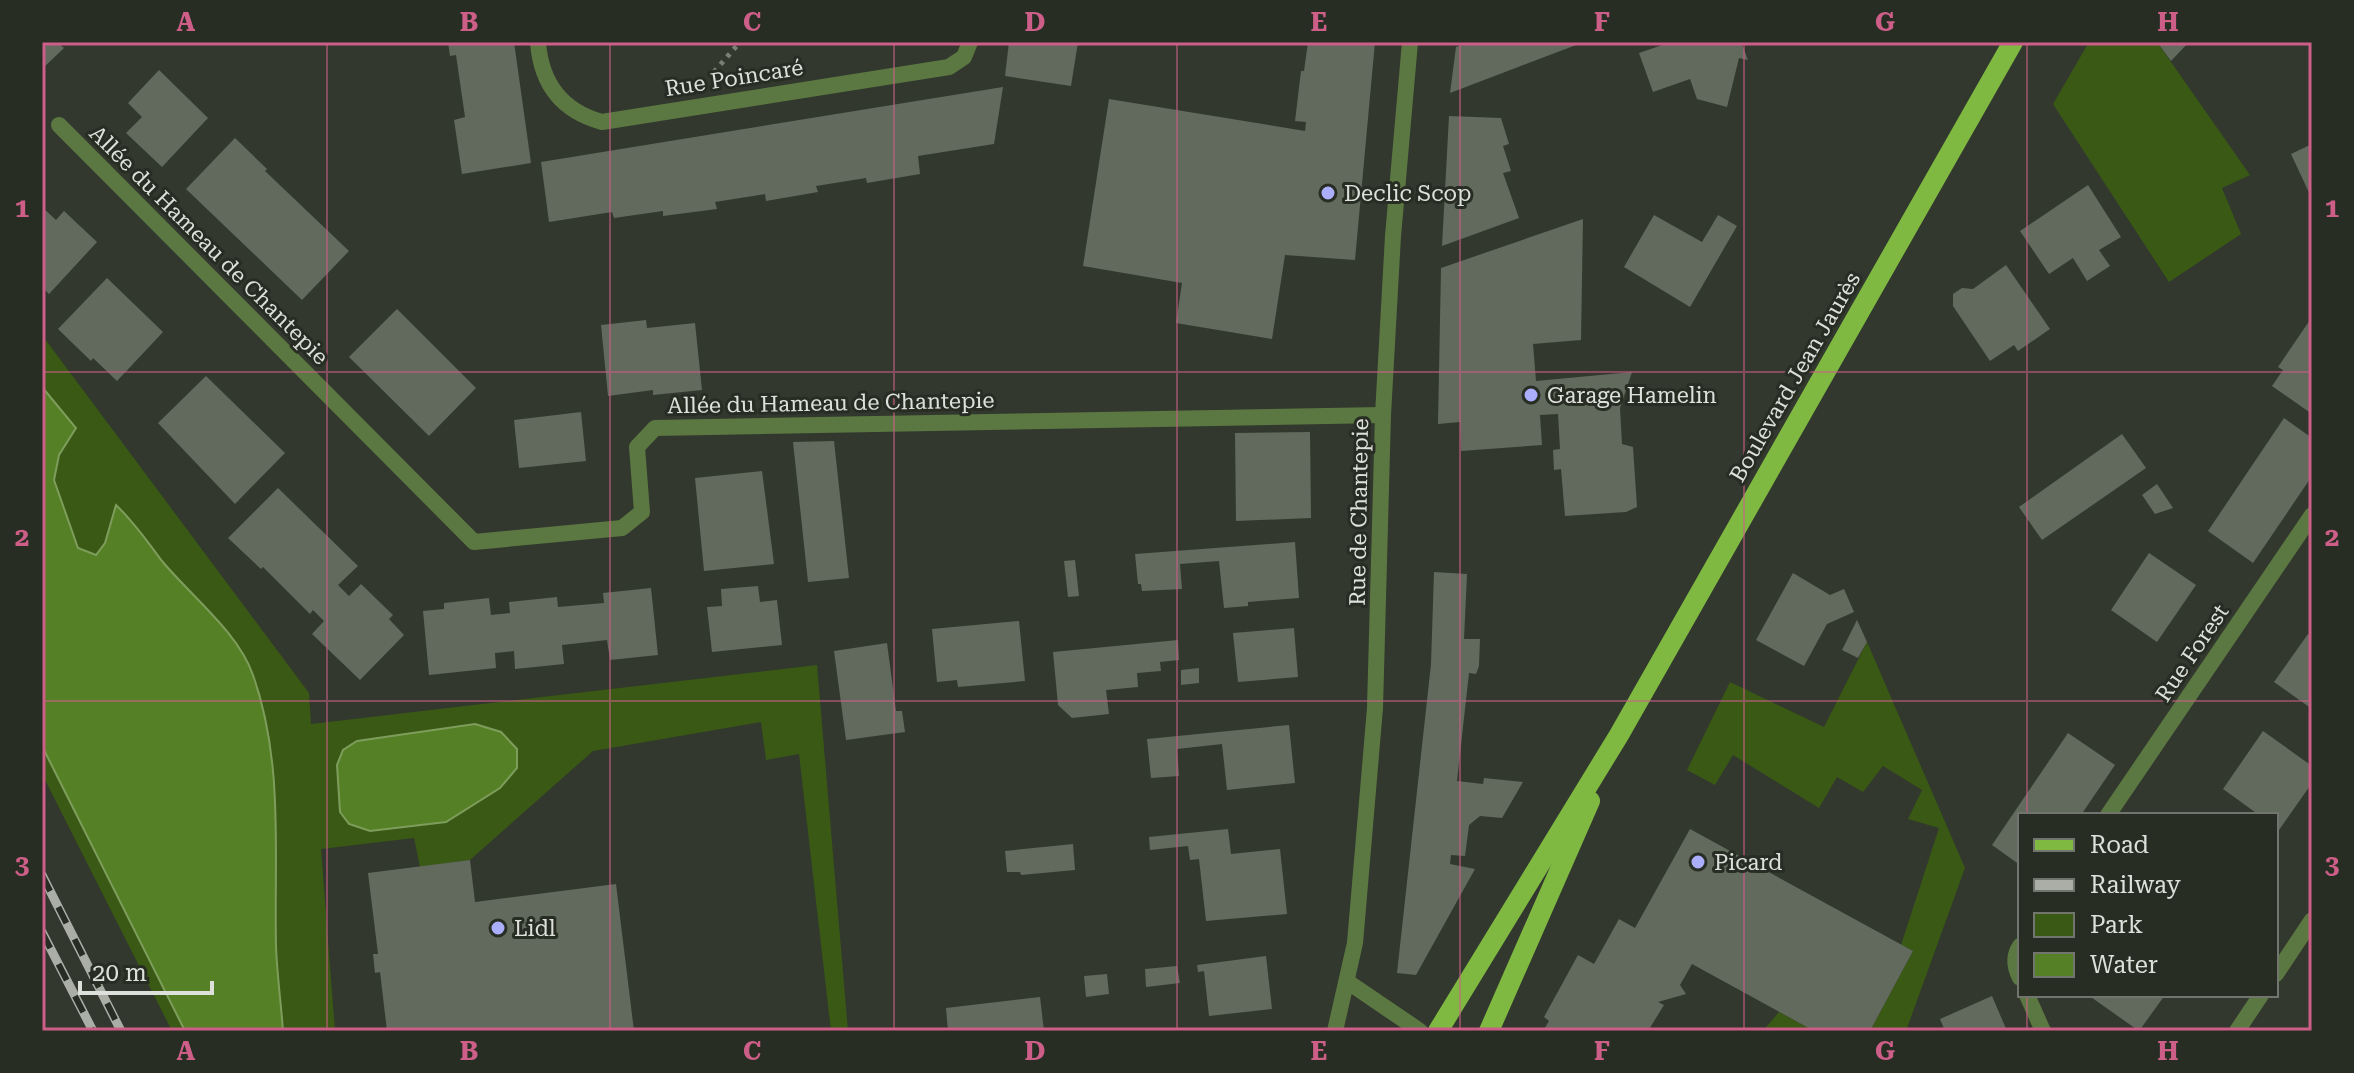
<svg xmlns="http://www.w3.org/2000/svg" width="2354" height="1073" font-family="'Roboto Serif',serif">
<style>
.green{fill:#395915}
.water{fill:#558025;stroke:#7e9d5c;stroke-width:2}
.building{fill:#62695d}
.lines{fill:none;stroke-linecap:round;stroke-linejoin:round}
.path{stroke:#7a7f76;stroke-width:5;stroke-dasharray:4 6;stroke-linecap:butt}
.minor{stroke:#5c7842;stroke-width:16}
.tertiary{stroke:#5c7842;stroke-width:16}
.primary{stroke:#7fb942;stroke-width:20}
.rail-casing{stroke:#aaaea7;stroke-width:9}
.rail{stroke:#282d23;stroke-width:6;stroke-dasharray:18;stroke-linecap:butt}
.grid{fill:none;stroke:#cc5e88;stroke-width:2;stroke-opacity:0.55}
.poi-dot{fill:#abaffb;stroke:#282d23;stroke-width:3}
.labels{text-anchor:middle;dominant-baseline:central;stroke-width:6;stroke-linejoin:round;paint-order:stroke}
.street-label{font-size:22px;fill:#dee1db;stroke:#282d23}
.poi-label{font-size:22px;fill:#dee1db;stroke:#282d23;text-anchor:start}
.neatline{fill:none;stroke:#cc5e88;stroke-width:3}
.grid-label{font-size:26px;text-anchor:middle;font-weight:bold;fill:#cc5e88}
</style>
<rect width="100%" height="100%" fill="#32382d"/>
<g class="green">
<polygon points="2089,42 2157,42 2250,175 2222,188 2241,234 2169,282 2053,104"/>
<polygon points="42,335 309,693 311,724 817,665 848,1031 831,1031 799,754 766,760 761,722 593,751 470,860 420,867 414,838 321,849 335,1031 172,1031 42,774"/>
<polygon points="1867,642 1965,868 1906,1031 1870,1031 1913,951 1901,945 1939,828 1908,819 1922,790 1883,766 1863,792 1837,777 1819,808 1733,755 1715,785 1687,770 1730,682 1824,727"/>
<polygon points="1779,1012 1814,1031 1763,1031"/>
</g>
<g class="water">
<path d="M42,387L76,428L59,455L54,480L78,548L96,555L105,543L116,505C134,522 147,541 162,561C191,596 238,632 253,675C284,763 274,854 276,946C277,974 281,1003 283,1031H185L42,746Z"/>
<polygon points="475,724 501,732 517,749 517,768 500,788 446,822 370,831 349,824 340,812 337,765 343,750 357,741"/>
</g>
<g class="building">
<polygon points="42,42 57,42 64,48 42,69"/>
<polygon points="448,42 514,42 531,163 462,174 454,120 465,117 456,55 450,56"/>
<polygon points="1009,42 1078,42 1071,86 1005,76"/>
<polygon points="1308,42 1375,42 1355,260 1285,255 1272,339 1176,323 1182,283 1083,266 1109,99 1305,131 1306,122 1295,121 1301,71 1304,71"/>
<polygon points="1469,42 1584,42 1450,93 1456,47"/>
<polygon points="1671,42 1741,42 1748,60 1739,58 1727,107 1697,99 1690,79 1653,92 1639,53"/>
<polygon points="2157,42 2189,42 2171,61"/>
<polygon points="159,70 208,118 162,167 126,133 142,117 128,103"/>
<polygon points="1003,87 994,144 918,156 920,174 867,183 866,178 816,186 818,192 766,201 765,194 715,202 717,209 663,216 663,211 614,218 612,212 549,222 541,162"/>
<polygon points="1449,116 1501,118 1509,144 1503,146 1511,171 1503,173 1519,218 1442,246"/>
<polygon points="235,138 267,169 265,171 349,251 302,300 186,189"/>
<polygon points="2312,144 2312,199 2291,154"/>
<polygon points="2088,185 2121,237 2099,250 2110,266 2087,281 2073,258 2049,274 2020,231"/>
<polygon points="42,207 56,220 64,211 97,242 49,294 42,287"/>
<polygon points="1654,215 1702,242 1718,215 1737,226 1690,307 1624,267"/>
<polygon points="1583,219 1581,340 1533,344 1536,381 1632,372 1620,408 1622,444 1633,447 1637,507 1626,512 1565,516 1561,469 1554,470 1553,450 1560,449 1558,414 1540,415 1542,445 1461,451 1460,422 1438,424 1441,268"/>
<polygon points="2006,265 2050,329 2018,351 2014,345 1990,361 1953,306 1953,294 1962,288 1973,289"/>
<polygon points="107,278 163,332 117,381 93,358 91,361 58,329"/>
<polygon points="397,309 476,388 429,436 349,357"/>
<polygon points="2312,317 2312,414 2272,386 2283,370 2278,367"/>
<polygon points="646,320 647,328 695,323 702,390 653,395 653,390 608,396 601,325"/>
<polygon points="206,376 285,453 235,504 158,423"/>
<polygon points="581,412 586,461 519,468 514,420"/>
<polygon points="2284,418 2312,438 2312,476 2253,563 2208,531"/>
<polygon points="1310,432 1311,518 1236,521 1235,433"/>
<polygon points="2122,434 2146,468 2042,540 2019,507"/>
<polygon points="834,441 849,578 808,582 793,442"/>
<polygon points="762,471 774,564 704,571 695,478"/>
<polygon points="2157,484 2173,508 2155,514 2142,495"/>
<polygon points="278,488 358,566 338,585 349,596 361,584 393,615 389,619 404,635 360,680 312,634 324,621 313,610 310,614 263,567 261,569 228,538"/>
<polygon points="1295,542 1299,598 1248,602 1248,606 1224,608 1219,561 1180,564 1182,589 1142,591 1141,584 1138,584 1135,554"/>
<polygon points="2149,553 2196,585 2157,642 2111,610"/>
<polygon points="1075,560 1079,596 1068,597 1064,561"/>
<polygon points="1434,572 1467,574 1464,639 1480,639 1479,666 1476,674 1469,673 1457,781 1483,784 1484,778 1523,782 1502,818 1480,816 1469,825 1465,856 1451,855 1450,864 1475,869 1416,975 1397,973 1431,664"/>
<polygon points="1793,573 1830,595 1844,589 1854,612 1827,624 1804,666 1756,640"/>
<polygon points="758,586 760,602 777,600 782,645 712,652 707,607 722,606 721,589"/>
<polygon points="651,588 658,655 610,660 607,640 562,645 564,664 515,669 514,651 495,653 496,668 429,675 423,611 444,609 444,603 489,598 491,615 510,613 509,602 557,597 558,607 604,603 603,593"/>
<polygon points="1857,620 1867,642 1858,658 1842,650"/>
<polygon points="1019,621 1025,681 958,687 957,680 937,682 932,629"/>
<polygon points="1294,628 1298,677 1238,682 1233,633"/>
<polygon points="2308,634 2312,637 2312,709 2274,682"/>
<polygon points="1178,640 1179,660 1160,662 1161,671 1137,673 1138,687 1106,690 1109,714 1072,718 1058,705 1053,652"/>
<polygon points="887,643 896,711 902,711 905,732 846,740 834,651"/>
<polygon points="1199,668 1199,683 1181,685 1181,670"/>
<polygon points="1289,725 1295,783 1227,790 1222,744 1177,749 1179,776 1151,778 1147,739"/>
<polygon points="2263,731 2312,766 2312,783 2279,830 2276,827 2276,815 2259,815 2223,789"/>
<polygon points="2068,733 2115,765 2081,815 2020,815 2020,865 1992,845"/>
<polygon points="1228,829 1231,854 1280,849 1287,914 1206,921 1199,859 1190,860 1188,846 1150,850 1149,837"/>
<polygon points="1690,829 1913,951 1870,1031 1814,1031 1692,964 1680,985 1686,994 1658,1002 1664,1005 1648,1031 1543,1031 1549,1021 1544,1017 1578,955 1594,964 1619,919 1635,928"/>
<polygon points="1073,844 1075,870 1021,875 1020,872 1007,872 1005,851"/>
<polygon points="470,860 475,902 616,884 634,1031 387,1031 380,972 375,973 373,954 378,954 368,873"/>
<polygon points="1266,956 1272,1009 1209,1016 1204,971 1198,972 1197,965"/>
<polygon points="1177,966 1180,983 1146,987 1145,969"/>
<polygon points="1107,974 1109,994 1086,997 1084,976"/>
<polygon points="2088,995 2165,995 2139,1031"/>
<polygon points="1992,996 2007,1031 1945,1031 1940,1019"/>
<polygon points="1040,997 1044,1031 948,1031 946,1008"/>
</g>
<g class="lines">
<polyline class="path" points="714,72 740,42"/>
<g class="minor">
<path d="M538,42C541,84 562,111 602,122L949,67L964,57L970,42"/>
<polyline points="59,125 474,542 622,528 642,512 637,447 655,428 1383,415"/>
<polyline points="2108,815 2312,515"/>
<path d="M2020,946C2013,956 2015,968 2020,978"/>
<polyline points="2276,974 2312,920"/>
<polyline points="2027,995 2043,1031"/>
<polyline points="2237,1031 2261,995"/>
</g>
<g class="tertiary">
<polyline points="1348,982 1420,1031"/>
<polyline points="1335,1031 1355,943 1375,708 1383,415 1393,236 1410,42"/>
</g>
<g class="primary">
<polyline points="1438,1031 1619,735 2013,42"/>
<polyline points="1489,1031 1590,801"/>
</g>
<defs>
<g id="rail">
<polyline points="42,875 121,1031"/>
<polyline points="42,932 93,1031"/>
</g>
</defs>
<use href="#rail" class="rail-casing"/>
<use href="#rail" class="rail"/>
</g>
<path class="grid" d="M327,42V1031M610,42V1031M894,42V1031M1177,42V1031M1460,42V1031M1744,42V1031M2027,42V815M42,372H2312M42,701H2312M2027,995V1031"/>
<g class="poi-dot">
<circle cx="1328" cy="193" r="8"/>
<circle cx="1531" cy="395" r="8"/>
<circle cx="1698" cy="862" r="8"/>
<circle cx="498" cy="928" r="8"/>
</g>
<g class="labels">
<g class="street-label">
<text transform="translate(734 78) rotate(-9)">Rue Poincaré</text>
<text transform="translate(209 245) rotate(45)">Allée du Hameau de Chantepie</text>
<text transform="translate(1795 377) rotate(-60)">Boulevard Jean Jaurès</text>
<text transform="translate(831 403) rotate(-1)">Allée du Hameau de Chantepie</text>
<text transform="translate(1359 512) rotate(-89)">Rue de Chantepie</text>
<text transform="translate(2192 653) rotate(-56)">Rue Forest</text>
</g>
<g class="poi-label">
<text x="1344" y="193">Declic Scop</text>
<text x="1547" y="395">Garage Hamelin</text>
<text x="1714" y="862">Picard</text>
<text x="514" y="928">Lidl</text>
</g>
</g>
<rect width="2354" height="1073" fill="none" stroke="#282d23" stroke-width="88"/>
<rect x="2018" y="813" width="260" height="184" fill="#282d23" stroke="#71756d" stroke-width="2"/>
<rect x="2034" y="839" width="40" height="12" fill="#7fb942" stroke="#71756d" stroke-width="2"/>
<text x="2090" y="853" font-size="24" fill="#dee1db">Road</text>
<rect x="2034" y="879" width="40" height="12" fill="#aaaea7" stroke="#71756d" stroke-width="2"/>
<text x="2090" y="893" font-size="24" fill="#dee1db">Railway</text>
<rect x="2034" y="913" width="40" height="24" fill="#395915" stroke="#71756d" stroke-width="2"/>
<text x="2090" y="933" font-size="24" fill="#dee1db">Park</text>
<rect x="2034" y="953" width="40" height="24" fill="#558025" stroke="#71756d" stroke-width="2"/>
<text x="2090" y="973" font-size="24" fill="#dee1db">Water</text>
<path d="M80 981v12h132v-12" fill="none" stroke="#dee1db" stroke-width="4"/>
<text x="92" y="981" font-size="24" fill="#dee1db" stroke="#282d23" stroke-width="6" paint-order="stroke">20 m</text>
<rect x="44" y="44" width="2266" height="985" class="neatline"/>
<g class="grid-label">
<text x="186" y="31">A</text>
<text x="469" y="31">B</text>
<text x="752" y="31">C</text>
<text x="1035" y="31">D</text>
<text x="1319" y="31">E</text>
<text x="1602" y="31">F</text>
<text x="1885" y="31">G</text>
<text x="2168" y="31">H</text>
<text x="22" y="217">1</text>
<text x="2332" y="217">1</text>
<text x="22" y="546">2</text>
<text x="2332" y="546">2</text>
<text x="22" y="874">3</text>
<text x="2332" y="874">3</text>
<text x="186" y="1060">A</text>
<text x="469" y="1060">B</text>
<text x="752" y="1060">C</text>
<text x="1035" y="1060">D</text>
<text x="1319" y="1060">E</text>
<text x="1602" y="1060">F</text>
<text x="1885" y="1060">G</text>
<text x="2168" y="1060">H</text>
</g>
</svg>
